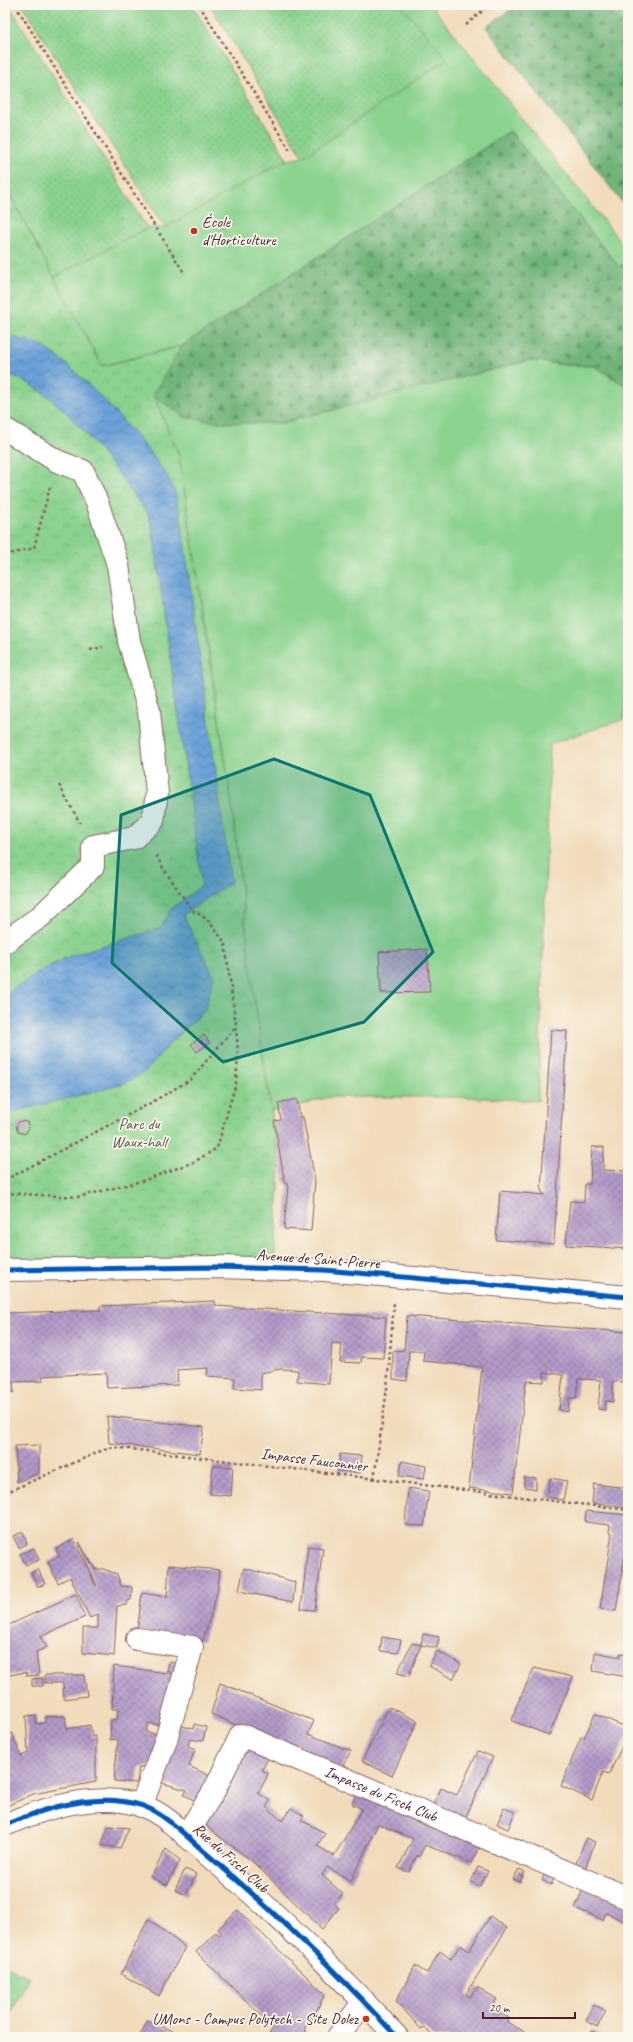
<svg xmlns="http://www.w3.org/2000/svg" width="633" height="2042" font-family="Caveat,sans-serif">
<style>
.grass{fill:#8ad28e;stroke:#6a785c}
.forest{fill:url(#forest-firs);stroke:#5c6a52}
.park{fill:url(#park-crowns);stroke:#6a785c}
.garden{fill:url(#garden-dots);stroke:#6a785c}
.water{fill:url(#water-waves);stroke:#5a6082}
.building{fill:url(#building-cross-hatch)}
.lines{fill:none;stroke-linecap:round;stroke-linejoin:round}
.minor-casing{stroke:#84615d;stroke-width:24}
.path{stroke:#84615d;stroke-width:2.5;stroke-dasharray:3 3;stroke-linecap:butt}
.minor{stroke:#fff;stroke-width:22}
.cycleway-casing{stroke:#fbf7ec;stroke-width:8}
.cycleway{stroke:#0057b8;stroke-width:5}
.marked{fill:#0f766e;fill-opacity:0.2;stroke:#0f766e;stroke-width:3;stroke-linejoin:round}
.poi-dot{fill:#c8321e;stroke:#fbf7ec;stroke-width:1.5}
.labels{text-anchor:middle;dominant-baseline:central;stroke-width:3.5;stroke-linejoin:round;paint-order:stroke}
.poi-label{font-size:16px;fill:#4a1f2b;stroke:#fbf7ec;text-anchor:start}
.park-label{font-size:16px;fill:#5d5549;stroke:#fbf7ec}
.street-label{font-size:16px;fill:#4a1f2b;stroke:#fbf7ec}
</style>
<defs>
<pattern id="forest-firs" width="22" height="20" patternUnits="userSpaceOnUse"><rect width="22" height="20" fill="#6fb479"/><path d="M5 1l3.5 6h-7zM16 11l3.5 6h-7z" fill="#5d9263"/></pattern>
<pattern id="park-crowns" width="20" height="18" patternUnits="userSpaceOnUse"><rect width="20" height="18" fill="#8ad28e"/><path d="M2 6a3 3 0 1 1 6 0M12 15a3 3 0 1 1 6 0" fill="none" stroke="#79b47b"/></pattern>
<pattern id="garden-dots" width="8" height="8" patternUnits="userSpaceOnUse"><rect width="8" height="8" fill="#8ad28e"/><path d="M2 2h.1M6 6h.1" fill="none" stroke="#79b47b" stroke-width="1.8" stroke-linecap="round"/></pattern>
<pattern id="water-waves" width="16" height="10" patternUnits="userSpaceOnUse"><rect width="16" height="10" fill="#6aa1d8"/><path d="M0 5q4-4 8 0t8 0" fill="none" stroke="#5983af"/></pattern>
<pattern id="building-cross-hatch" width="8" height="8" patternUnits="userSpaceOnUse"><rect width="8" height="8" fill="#b29ac9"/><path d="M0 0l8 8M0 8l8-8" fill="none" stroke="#937da3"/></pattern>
</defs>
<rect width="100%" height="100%" fill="#fbf7ec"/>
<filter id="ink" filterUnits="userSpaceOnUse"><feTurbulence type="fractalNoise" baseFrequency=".025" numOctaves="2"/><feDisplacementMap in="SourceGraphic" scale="8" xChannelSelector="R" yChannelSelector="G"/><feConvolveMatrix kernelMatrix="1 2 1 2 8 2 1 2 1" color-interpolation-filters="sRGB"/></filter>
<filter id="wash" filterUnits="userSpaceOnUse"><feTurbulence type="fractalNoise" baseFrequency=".012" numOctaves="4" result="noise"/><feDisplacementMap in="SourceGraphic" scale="16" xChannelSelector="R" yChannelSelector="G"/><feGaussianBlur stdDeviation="0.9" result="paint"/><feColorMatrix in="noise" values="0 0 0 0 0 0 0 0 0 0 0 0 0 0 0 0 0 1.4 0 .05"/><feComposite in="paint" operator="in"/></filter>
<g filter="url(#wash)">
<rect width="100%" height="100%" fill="#f1dbbb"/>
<polygon class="grass" points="401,5 431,5 628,251 628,261 619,267 510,131 451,171 530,360 565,365 594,366 628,387 628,628 624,719 550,744 538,1101 463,1097 329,1097 298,1106 271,1111 252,982 232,807 179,455 152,394 182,346 102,366 54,277 147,228 165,228 283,161 303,157"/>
<g class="forest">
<polygon points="517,5 628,5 628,210 486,27"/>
<polygon points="510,131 619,267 628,261 628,387 594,366 565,365 530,360 282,423 223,423 184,417 153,395 179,455 232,807 252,982 280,1169 124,424 5,186 102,366 182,346"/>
</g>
<polygon class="park" points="5,186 102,366 182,346 153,394 179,455 232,807 252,982 280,1169 274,1268 5,1270"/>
<g class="garden">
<polygon points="5,5 9,5 147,228 54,277 5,185"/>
<polygon points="22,5 192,5 287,159 165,228"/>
<polygon points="210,5 401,5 447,59 303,157"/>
<polygon points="5,1965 29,1977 5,2025"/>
</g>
<path class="water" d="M5,337C16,338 31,340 40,345C73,362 154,451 171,483C176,492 177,503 180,513L231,882L183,915L214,976L205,1010L168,1045L145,1072L120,1085L5,1114V995L44,969L72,955L161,928L171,909L202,885L152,525L148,514C116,472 58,384 5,374Z"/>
<g id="blocks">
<g class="building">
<polygon points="427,949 430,992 381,993 379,952"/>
<polygon points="551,1030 567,1031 554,1244 496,1240 500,1191 545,1195 541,1191"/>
<polygon points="204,1035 210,1043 197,1052 191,1044"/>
<polygon points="297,1099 300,1117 303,1117 315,1180 311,1231 284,1229 288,1184 285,1184 274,1121 281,1120 278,1103"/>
<polygon points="20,1121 27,1122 29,1128 25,1134 18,1132 16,1126"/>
<polygon points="592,1147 604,1147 603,1170 628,1171 628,1249 566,1245 570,1201 584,1202 585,1184 590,1184"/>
<polygon points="215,1301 216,1306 386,1317 383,1358 362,1357 361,1363 340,1362 342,1344 332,1343 329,1384 297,1381 298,1370 280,1369 261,1373 261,1390 234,1388 235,1378 207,1376 208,1368 177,1370 178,1385 107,1388 106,1373 42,1376 43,1381 13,1382 14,1392 5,1393 5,1313 100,1310 100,1306"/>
<polygon points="407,1316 628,1332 628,1382 613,1381 613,1402 606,1401 605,1410 598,1409 601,1380 578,1379 576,1398 569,1398 568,1412 559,1410 563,1375 544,1372 544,1382 526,1381 513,1493 469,1488 482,1367 423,1361 424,1351 409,1351 407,1381 393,1379 393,1351 404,1350"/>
<polygon points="107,1416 204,1427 200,1454 109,1443"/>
<polygon points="39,1445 39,1473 17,1482 15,1446"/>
<polygon points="340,1454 362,1456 360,1473 338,1471"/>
<polygon points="402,1461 426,1466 424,1479 399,1476"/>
<polygon points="213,1466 233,1467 231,1496 210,1494"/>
<polygon points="524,1477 536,1478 536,1489 524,1487"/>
<polygon points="550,1478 567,1481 563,1500 547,1497"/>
<polygon points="594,1484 628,1488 626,1508 592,1503"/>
<polygon points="408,1488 429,1491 424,1526 405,1525"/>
<polygon points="586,1511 628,1515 628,1535 616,1611 600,1609 612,1533 609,1532 610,1525 585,1522"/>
<polygon points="23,1532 27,1544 19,1548 13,1536"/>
<polygon points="74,1539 96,1586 79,1542 95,1569 103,1569 117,1574 121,1586 132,1587 131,1600 127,1601 127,1605 117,1606 114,1656 83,1653 83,1628 98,1628 98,1614 90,1618 70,1577 58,1583 48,1562 60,1556 56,1549"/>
<polygon points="308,1546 323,1548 315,1610 301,1609"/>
<polygon points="34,1548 39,1560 26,1565 20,1554"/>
<polygon points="169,1565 220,1570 217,1593 203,1641 137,1632 142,1593 167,1597"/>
<polygon points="244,1568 295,1582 293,1602 239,1591"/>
<polygon points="38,1569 45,1584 38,1587 31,1573"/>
<polygon points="76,1594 85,1617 40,1637 47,1647 36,1652 39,1675 27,1676 26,1672 5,1676 5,1630 8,1629 7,1626"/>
<polygon points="423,1634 439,1637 437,1648 421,1645 409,1676 397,1673 412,1643 421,1645"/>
<polygon points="382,1637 401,1640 398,1653 380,1651"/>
<polygon points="437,1651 461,1664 453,1679 429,1666"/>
<polygon points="595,1652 620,1657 620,1653 628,1655 628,1677 593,1671"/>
<polygon points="169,1662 177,1663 175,1673 167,1671"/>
<polygon points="114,1666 182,1675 166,1726 148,1723 146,1732 162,1735 151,1766 139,1767 137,1783 114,1781 118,1739 110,1740 111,1720 117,1719 118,1709 112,1709"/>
<polygon points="534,1668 573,1677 549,1735 512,1721 516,1707"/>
<polygon points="45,1675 84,1675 87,1696 64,1699 63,1683 45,1683"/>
<polygon points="43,1678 43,1686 32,1686 32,1679"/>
<polygon points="220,1683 314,1721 308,1734 351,1751 340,1770 211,1714"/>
<polygon points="389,1707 418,1721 392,1776 362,1761"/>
<polygon points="595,1714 628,1728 628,1734 609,1774 603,1772 592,1800 561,1786 581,1737 584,1738"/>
<polygon points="36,1715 36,1724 45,1723 45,1717 65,1716 67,1729 90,1725 92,1737 96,1736 96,1782 33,1794 5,1807 5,1736 12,1733 21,1756 28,1753 26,1716"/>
<polygon points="176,1724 193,1729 194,1724 206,1727 203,1741 190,1739 188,1746 195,1749 189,1766 216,1779 200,1803 184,1795 187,1790 158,1782"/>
<polygon points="248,1744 270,1754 262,1770 268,1773 266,1779 258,1793 270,1801 266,1807 282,1821 291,1808 304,1816 301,1820 325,1833 317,1846 334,1856 362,1809 352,1804 358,1792 482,1843 472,1863 425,1845 419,1857 417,1855 409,1872 398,1868 413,1839 378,1824 351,1881 327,1867 322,1875 343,1894 334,1903 339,1908 322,1929 252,1861 202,1823"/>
<polygon points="478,1751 493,1757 463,1823 432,1810 441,1788 457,1795"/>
<polygon points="504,1808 515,1812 508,1829 497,1824"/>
<polygon points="109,1826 129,1828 120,1848 101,1845"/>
<polygon points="586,1838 595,1842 584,1872 574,1869"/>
<polygon points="166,1849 180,1860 167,1885 151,1877"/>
<polygon points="478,1867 488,1871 480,1886 471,1882"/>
<polygon points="185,1869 196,1874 186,1895 175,1890"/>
<polygon points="519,1869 525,1872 520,1882 513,1879"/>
<polygon points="546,1871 555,1875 551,1885 542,1880"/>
<polygon points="584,1887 628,1906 628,1923 606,1913 603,1920 575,1908"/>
<polygon points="237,1910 325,1994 312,2020 309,2019 304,2029 306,2031 303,2037 268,2037 273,2027 196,1952 216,1932 219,1936 221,1933 218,1929"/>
<polygon points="490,1916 507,1928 466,1994 470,1997 477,1987 497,1999 491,2008 509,2018 507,2022 525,2032 521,2037 433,2037 424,2027 422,2030 396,2001 415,1966 427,1973 440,1951 451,1959 460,1945 469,1951"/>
<polygon points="148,1919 185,1947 159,1996 121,1974"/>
<polygon points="594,2005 606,2011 597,2027 586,2021"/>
<polygon points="148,2020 176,2033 174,2037 139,2037"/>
<polygon points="592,2031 604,2037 590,2037"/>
</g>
</g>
</g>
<g filter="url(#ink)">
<use href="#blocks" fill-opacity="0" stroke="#84615d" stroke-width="1"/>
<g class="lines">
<defs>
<g id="minor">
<polyline points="5,429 57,461 83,471 97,502 118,565 129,641 149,711 157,793 153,821 134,838 93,846 93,866 41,916 5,942"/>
<polyline points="5,1270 216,1267 324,1270 628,1297"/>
<polyline points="137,1639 192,1647 166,1740 141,1806"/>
<path d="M5,1825C46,1807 98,1791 143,1806C167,1815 188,1838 208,1855C274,1911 338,1973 397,2037"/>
<path id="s1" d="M186,1836L215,1789L241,1735L628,1898"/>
<polyline points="338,2037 364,2001"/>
</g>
</defs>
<use href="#minor" class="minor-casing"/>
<g class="path">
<polyline points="15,5 185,274"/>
<polyline points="199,5 291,152"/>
<polyline points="466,25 489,5"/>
<polyline points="5,555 34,548 50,487"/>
<polyline points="90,650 103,647"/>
<polyline points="59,785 80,823"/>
<polyline points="5,1180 147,1105 190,1080 236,1026"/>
<polyline points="5,1193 78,1197 142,1181 194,1162 217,1148 236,1083 238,1055 236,1025 225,943 208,920 192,910 163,868 156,855"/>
<polyline points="374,1479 387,1388 394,1303"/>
<polyline points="5,1493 103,1450 114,1447 628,1510"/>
</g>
<use href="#minor" class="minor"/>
<defs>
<g id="cycleway">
<polyline points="5,1270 216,1267 324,1270 628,1297"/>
<path d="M5,1825C46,1807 98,1791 143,1806C167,1815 188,1838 208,1855C274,1911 338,1973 397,2037"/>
</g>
</defs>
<use href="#cycleway" class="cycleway-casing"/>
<use href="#cycleway" class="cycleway"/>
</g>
</g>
<path class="marked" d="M274,759L370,795L433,952L364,1022L223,1062L112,963L121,815Z"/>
<g class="poi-dot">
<circle cx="194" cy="231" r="4"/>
<circle cx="366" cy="2019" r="4"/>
</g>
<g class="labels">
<g class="poi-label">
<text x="202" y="222">École<tspan x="202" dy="18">d'Horticulture</tspan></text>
<text x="358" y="2019" text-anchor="end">UMons - Campus Polytech - Site Dolez</text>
</g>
<g class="park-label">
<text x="139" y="1124">Parc du<tspan x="139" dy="18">Waux-hall</tspan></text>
</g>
<g class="street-label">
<text transform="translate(318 1259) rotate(4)">Avenue de Saint-Pierre</text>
<text transform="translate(314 1460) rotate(7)">Impasse Fauconnier</text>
<text stroke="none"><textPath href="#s1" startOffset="267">Impasse du Fisch Club</textPath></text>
<text transform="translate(231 1858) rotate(42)">Rue du Fisch Club</text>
</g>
</g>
<rect width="633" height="2042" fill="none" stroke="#fbf7ec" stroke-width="20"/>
<path d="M483 2012v6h92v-6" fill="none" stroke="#4a1f2b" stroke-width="2"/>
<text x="489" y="2012" font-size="12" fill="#4a1f2b" stroke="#fbf7ec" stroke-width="3" paint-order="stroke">20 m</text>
</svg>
